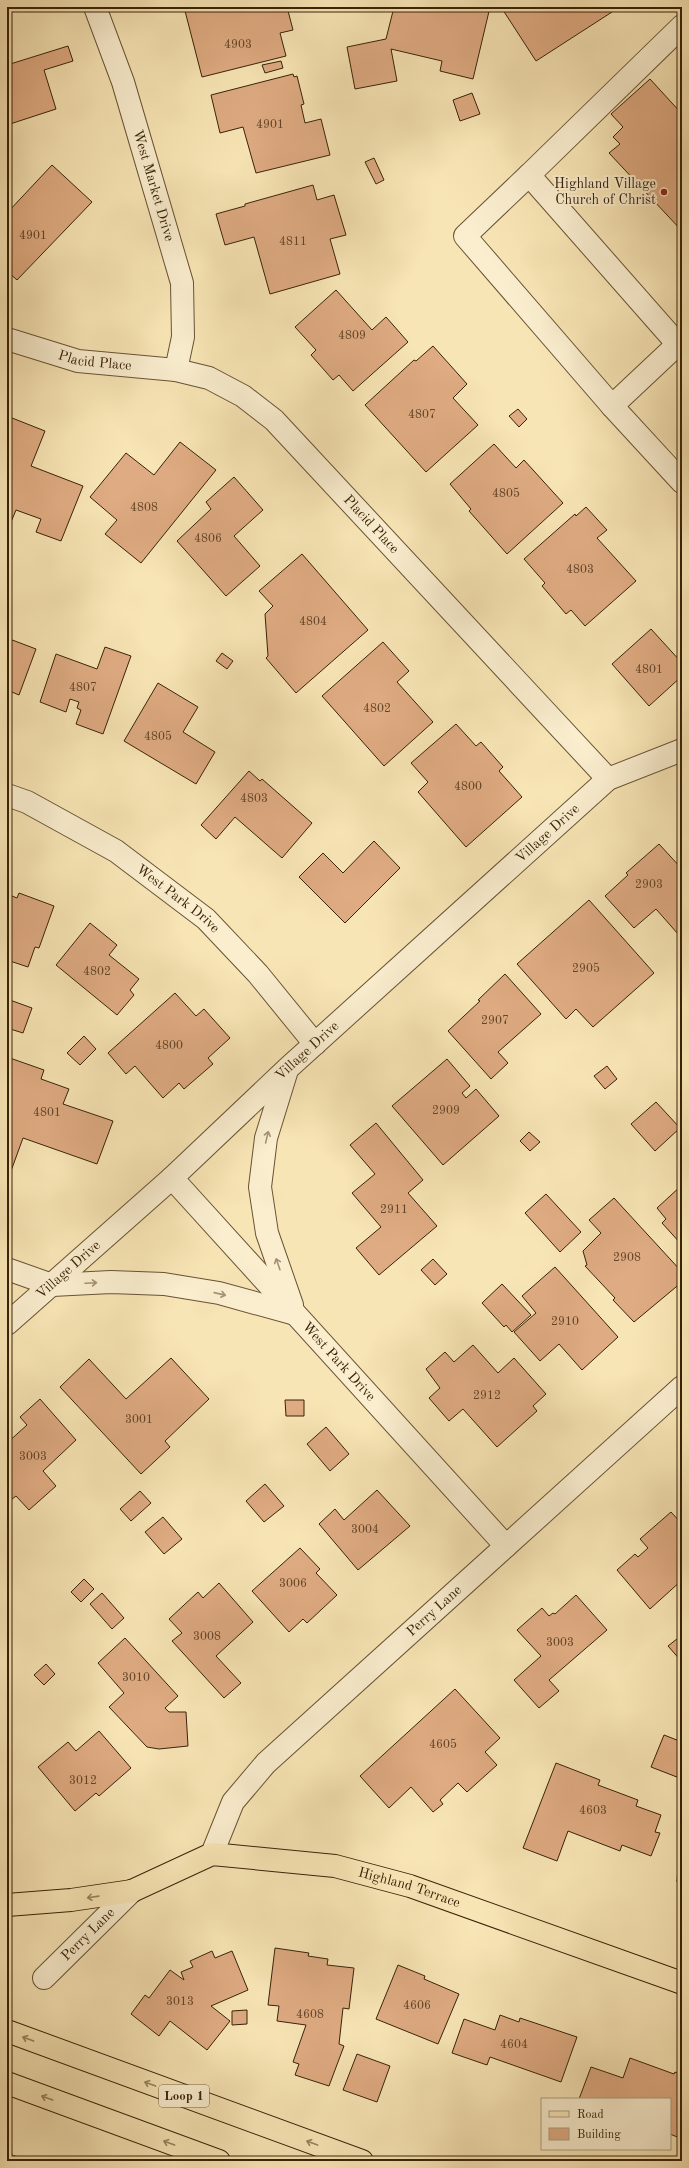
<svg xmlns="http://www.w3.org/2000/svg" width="689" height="2168" font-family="'Old Standard TT',serif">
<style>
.building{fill:#dfab82;stroke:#382209}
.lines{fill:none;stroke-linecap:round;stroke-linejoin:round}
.minor-casing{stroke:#685334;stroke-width:24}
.major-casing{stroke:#382209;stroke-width:24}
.highway-casing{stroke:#382209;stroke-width:24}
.minor{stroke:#faeecf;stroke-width:22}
.major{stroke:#f8e5b5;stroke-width:22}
.highway{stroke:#f8e5b5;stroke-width:22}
.rail-casing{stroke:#382209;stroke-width:4.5}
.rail{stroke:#faeecf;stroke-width:3;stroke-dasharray:9;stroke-linecap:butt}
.oneway{stroke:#a39276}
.oneway2{stroke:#98845f}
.poi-dot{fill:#8f2418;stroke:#faeecf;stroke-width:1.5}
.labels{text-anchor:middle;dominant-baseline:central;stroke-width:4;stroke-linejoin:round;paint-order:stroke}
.number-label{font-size:12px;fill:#624427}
.shield{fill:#faeecf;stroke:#725f44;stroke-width:1}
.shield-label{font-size:13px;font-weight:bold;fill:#382209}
.poi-label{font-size:14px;fill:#382209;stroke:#faeecf;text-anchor:end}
.street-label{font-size:14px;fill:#382209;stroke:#faeecf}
</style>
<rect width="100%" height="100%" fill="#f8e5b5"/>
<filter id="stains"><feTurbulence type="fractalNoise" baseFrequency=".005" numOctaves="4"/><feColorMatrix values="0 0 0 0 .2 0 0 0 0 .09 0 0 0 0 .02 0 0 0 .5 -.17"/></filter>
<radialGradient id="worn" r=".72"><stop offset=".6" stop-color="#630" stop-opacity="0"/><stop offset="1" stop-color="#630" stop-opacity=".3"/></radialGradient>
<g class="building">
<polygon points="184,7 287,7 293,30 280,33 286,56 202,77"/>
<polygon points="394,7 490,7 473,79 440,71 442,61 391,49 397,81 355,89 347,47 386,39"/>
<polygon points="501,7 608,7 612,12 536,61"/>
<polygon points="68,46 73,61 44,70 56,109 7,125 7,65"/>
<polygon points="281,61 283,68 265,73 262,65"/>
<polygon points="293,74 294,77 297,76 304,104 301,105 305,123 321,119 330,155 256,173 243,127 220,133 211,95"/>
<polygon points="650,79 682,114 682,137 677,142 682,148 682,231 609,153 620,144 613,137 623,127 611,114"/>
<polygon points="472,93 480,114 460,121 453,100"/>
<polygon points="374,158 384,180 376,184 365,162"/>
<polygon points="52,165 92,202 17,280 7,271 7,213"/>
<polygon points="313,185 317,200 334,195 346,235 330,239 340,274 270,294 254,237 225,245 216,214 245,206 245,204"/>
<polygon points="336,290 372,330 386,317 408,342 353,391 339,375 333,380 311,355 316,350 295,327"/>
<polygon points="433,346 467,384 453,398 478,425 426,472 365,405 414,360 416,361"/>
<polygon points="518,409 527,419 519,427 509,416"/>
<polygon points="7,416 45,431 31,466 83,486 61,541 36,532 41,519 16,510 11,522 7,520"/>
<polygon points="180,442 216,470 141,563 105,534 117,520 90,497 126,453 154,475"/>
<polygon points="494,444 516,468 524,460 563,503 507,554 469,511 471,509 450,484"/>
<polygon points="234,477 263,510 234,536 260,566 226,596 177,541 211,509 206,502"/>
<polygon points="586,507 607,530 597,538 636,581 585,626 571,610 566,614 542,586 545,583 524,559 575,514 576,516"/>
<polygon points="302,554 368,630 296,693 266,658 268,656 265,614 273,606 259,591"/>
<polygon points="651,629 682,663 682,676 649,706 612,664"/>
<polygon points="7,638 36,649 19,695 7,690"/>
<polygon points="383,642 409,671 397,682 433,722 384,766 322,696"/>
<polygon points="105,647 131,656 103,734 76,724 81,710 77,708 79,702 70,699 66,712 40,702 56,654 97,669"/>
<polygon points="222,653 233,661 227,669 216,661"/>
<polygon points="158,683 198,707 183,732 215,752 196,784 124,741"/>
<polygon points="456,724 476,746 481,742 503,767 499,771 522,797 466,847 418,792 428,782 411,763"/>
<polygon points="249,771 260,781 262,779 312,823 282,858 235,817 216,839 201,825"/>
<polygon points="374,841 400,868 345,923 299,877 323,853 343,873"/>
<polygon points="659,844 682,869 682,930 678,934 656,909 634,928 605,896 628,875 626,873"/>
<polygon points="19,893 54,906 39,948 35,947 28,967 7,960 7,894 17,898"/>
<polygon points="589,900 654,973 593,1027 576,1009 566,1019 517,964"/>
<polygon points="90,923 117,945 109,955 139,979 130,990 134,995 117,1015 56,965"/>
<polygon points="505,974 541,1014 498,1052 508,1063 491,1079 448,1031 480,1001 478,1000"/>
<polygon points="175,993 196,1016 204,1009 230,1038 208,1058 213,1064 184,1089 179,1083 163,1098 135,1066 126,1074 108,1053"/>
<polygon points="7,999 32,1008 23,1033 7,1028"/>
<polygon points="84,1036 96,1049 80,1065 67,1053"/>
<polygon points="7,1057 44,1070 41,1079 69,1089 63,1104 113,1121 97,1164 23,1138 7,1182"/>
<polygon points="447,1059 470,1086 462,1093 466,1098 476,1089 499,1116 443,1165 392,1106"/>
<polygon points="607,1066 617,1079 605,1089 594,1076"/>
<polygon points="656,1102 680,1128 655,1151 631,1124"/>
<polygon points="376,1123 423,1180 408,1193 437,1226 379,1275 356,1248 381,1227 352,1193 375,1174 350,1145"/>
<polygon points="529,1132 540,1142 530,1151 520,1141"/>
<polygon points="682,1185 682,1245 662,1223 666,1219 657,1208"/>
<polygon points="546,1194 581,1232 560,1252 525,1213"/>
<polygon points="614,1198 682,1272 682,1282 634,1322 613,1300 615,1298 585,1266 587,1265 583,1251 601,1233 589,1220"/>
<polygon points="433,1259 447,1274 435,1285 421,1270"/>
<polygon points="555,1267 618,1337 582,1370 559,1344 540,1361 514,1332 536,1313 522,1296"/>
<polygon points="502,1284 531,1315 512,1332 506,1325 504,1327 482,1303"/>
<polygon points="473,1345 498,1373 514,1358 546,1394 533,1406 537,1411 497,1447 463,1409 449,1421 429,1398 440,1388 426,1369 445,1352 454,1362"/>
<polygon points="171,1358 209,1399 165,1441 170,1447 141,1474 60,1387 89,1359 126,1399"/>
<polygon points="40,1399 76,1440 43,1471 56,1486 29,1510 16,1496 7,1503 7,1443 27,1425 20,1417"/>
<polygon points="285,1400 304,1400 304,1416 286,1416"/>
<polygon points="326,1427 349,1454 330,1471 307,1444"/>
<polygon points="265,1484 284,1506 264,1522 246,1501"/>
<polygon points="377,1490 410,1526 358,1570 319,1524 335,1509 344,1520"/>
<polygon points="140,1491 151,1503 131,1521 120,1509"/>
<polygon points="671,1512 682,1524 682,1580 650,1609 617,1570 635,1554 638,1557 648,1548 640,1539"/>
<polygon points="163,1517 182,1539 164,1554 145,1532"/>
<polygon points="7,1534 12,1540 7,1545"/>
<polygon points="300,1548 320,1569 316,1573 337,1595 307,1623 303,1619 289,1632 252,1591"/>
<polygon points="84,1579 94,1589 81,1602 71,1592"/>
<polygon points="219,1583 253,1622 216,1656 241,1683 224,1698 172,1641 182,1633 169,1619 198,1592 203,1598"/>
<polygon points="102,1593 124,1618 112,1629 90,1604"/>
<polygon points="576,1595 607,1630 549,1680 559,1691 539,1708 514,1680 541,1656 517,1630 542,1608 549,1616 553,1613 555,1614"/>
<polygon points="682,1635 682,1662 668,1646"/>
<polygon points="125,1638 178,1696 165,1708 169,1712 186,1712 188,1746 159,1749 147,1747 109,1707 124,1693 98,1663"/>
<polygon points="46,1664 55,1674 44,1685 34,1675"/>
<polygon points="455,1689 500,1738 485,1752 497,1765 467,1792 458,1783 440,1800 443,1804 433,1812 411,1787 389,1808 360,1776"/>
<polygon points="99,1731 131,1768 99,1796 96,1793 75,1811 38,1767 68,1742 76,1751"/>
<polygon points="664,1735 682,1742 682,1779 651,1767"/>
<polygon points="556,1763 600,1780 598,1785 638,1800 636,1806 661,1815 655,1832 660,1833 651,1856 622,1845 620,1851 568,1831 557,1861 523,1848"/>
<polygon points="679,1852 682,1852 682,1882 677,1882"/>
<polygon points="275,1948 309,1953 308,1956 328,1959 327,1965 354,1968 349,2009 343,2008 339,2044 344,2046 329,2086 295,2075 299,2064 293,2062 306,2025 277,2021 279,2006 268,2005"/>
<polygon points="212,1951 215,1958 232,1951 248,1990 211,2006 230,2021 207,2050 170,2021 159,2036 131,2014 145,1995 149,1998 170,1970 184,1980 181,1972 193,1967 190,1961"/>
<polygon points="398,1965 425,1976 424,1979 459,1994 438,2044 376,2019"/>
<polygon points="247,2010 247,2024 232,2025 232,2011"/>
<polygon points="500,2015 519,2022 520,2018 577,2037 561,2082 490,2057 487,2065 452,2053 464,2019 495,2030"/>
<polygon points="357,2054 390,2066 377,2102 343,2090"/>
<polygon points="630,2058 674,2074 675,2072 682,2075 682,2139 670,2134 670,2099 579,2099 591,2067 623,2078"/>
</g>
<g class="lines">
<defs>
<g id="minor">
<path id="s1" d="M95,7L123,82L182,283L183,337L176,370"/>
<polyline points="682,26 529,175 682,349"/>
<polyline points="529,175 465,236 612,406 678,344"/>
<path id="s2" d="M7,339L78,361L176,370L209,378L243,396L274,420L608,779"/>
<polyline points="612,406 682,482"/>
<path id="s3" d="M7,795L27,802L116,851L206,919L258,974L315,1044"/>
<polyline points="287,1070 266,1138 260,1187 267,1233 292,1305"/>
<path id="s4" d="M172,1178L506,1546"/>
<polyline points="7,1269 52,1285 111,1282 164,1284 219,1293 295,1314"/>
<path id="s5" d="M7,1324L172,1178L287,1069L608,779L682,750"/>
<path id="s6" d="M212,1854L233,1802L266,1763L682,1387"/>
<path id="s7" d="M44,1978L132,1891"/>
</g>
<g id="major">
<path id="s8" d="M132,1891L212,1854L335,1866L410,1886L682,1983"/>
</g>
<g id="highway">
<polyline points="7,1905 71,1900 132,1891"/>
<polyline points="7,2031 362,2161"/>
<polyline points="7,2083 219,2161"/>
</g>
</defs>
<use href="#minor" class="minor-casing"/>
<use href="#major" class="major-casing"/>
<use href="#highway" class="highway-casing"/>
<use href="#minor" class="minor"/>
<use href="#major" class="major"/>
<use href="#highway" class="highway"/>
<defs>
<polyline id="rail" points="7,2155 24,2161"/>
</defs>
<use href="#rail" class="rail-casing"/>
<use href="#rail" class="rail"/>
</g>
<defs><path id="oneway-shaft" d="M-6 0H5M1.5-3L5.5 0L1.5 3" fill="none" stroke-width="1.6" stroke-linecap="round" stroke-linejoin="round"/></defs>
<g class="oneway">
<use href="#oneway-shaft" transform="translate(267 1137) rotate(-77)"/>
<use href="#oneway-shaft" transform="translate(278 1264) rotate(-109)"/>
<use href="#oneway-shaft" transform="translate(91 1283) rotate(-3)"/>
<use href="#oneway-shaft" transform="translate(220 1294) rotate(13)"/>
</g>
<g class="oneway2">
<use href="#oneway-shaft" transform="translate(93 1897) rotate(172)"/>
<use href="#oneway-shaft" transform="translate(28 2039) rotate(-160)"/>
<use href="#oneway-shaft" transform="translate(150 2084) rotate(-160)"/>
<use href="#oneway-shaft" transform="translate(47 2098) rotate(-160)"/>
<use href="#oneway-shaft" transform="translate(169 2143) rotate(-160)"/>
<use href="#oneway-shaft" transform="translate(312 2143) rotate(-160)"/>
</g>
<circle class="poi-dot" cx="664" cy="192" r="4"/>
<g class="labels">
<g class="number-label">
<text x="238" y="45">4903</text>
<text x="270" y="125">4901</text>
<text x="33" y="236">4901</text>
<text x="293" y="242">4811</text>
<text x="352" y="336">4809</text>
<text x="422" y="415">4807</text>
<text x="506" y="494">4805</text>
<text x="144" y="508">4808</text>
<text x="208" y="539">4806</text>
<text x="580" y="570">4803</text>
<text x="313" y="622">4804</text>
<text x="649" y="670">4801</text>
<text x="83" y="688">4807</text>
<text x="377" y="709">4802</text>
<text x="158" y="737">4805</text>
<text x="468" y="787">4800</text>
<text x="254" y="799">4803</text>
<text x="649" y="885">2903</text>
<text x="586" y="969">2905</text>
<text x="97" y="972">4802</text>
<text x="495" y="1021">2907</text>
<text x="169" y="1046">4800</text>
<text x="446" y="1111">2909</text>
<text x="47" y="1113">4801</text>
<text x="394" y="1210">2911</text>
<text x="627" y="1258">2908</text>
<text x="565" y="1322">2910</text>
<text x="487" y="1396">2912</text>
<text x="139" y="1420">3001</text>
<text x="33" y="1457">3003</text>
<text x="365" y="1530">3004</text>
<text x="293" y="1584">3006</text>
<text x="207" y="1637">3008</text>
<text x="560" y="1643">3003</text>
<text x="136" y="1678">3010</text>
<text x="443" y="1745">4605</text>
<text x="83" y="1781">3012</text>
<text x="593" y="1811">4603</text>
<text x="180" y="2002">3013</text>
<text x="417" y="2006">4606</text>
<text x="310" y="2015">4608</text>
<text x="514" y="2045">4604</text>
</g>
<rect class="shield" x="159" y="2085" width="50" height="22" rx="3"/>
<g class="shield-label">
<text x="184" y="2096">Loop 1</text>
</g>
<g class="poi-label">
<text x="656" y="184">Highland Village<tspan x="656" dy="16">Church of Christ</tspan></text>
</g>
<g class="street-label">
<text stroke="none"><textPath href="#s1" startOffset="188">West Market Drive</textPath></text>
<text stroke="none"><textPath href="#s2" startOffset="91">Placid Place</textPath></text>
<text stroke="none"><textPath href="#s2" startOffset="427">Placid Place</textPath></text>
<text stroke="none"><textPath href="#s5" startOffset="730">Village Drive</textPath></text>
<text stroke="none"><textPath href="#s3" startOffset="201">West Park Drive</textPath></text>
<text stroke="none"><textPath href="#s5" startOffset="406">Village Drive</textPath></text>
<text stroke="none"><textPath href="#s5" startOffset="82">Village Drive</textPath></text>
<text stroke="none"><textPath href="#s4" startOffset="248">West Park Drive</textPath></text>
<text stroke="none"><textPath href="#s6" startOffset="334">Perry Lane</textPath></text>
<text stroke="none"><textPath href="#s8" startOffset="289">Highland Terrace</textPath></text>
<text stroke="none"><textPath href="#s7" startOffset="62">Perry Lane</textPath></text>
</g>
</g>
<rect width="689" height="2168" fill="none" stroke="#f8e5b5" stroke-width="24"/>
<rect x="8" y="8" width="673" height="2152" fill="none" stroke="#382209" stroke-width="2"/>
<rect x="12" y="12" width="665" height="2144" fill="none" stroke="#382209"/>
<rect x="541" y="2098" width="130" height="52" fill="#faeecf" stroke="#ac9c80"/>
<rect x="549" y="2111" width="20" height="6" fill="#f8e5b5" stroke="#ac9c80"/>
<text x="577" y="2118" font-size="12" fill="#382209">Road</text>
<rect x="549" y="2128" width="20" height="12" fill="#dfab82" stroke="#ac9c80"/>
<text x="577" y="2138" font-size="12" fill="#382209">Building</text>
<rect width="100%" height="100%" filter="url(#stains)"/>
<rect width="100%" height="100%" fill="url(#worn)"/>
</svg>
